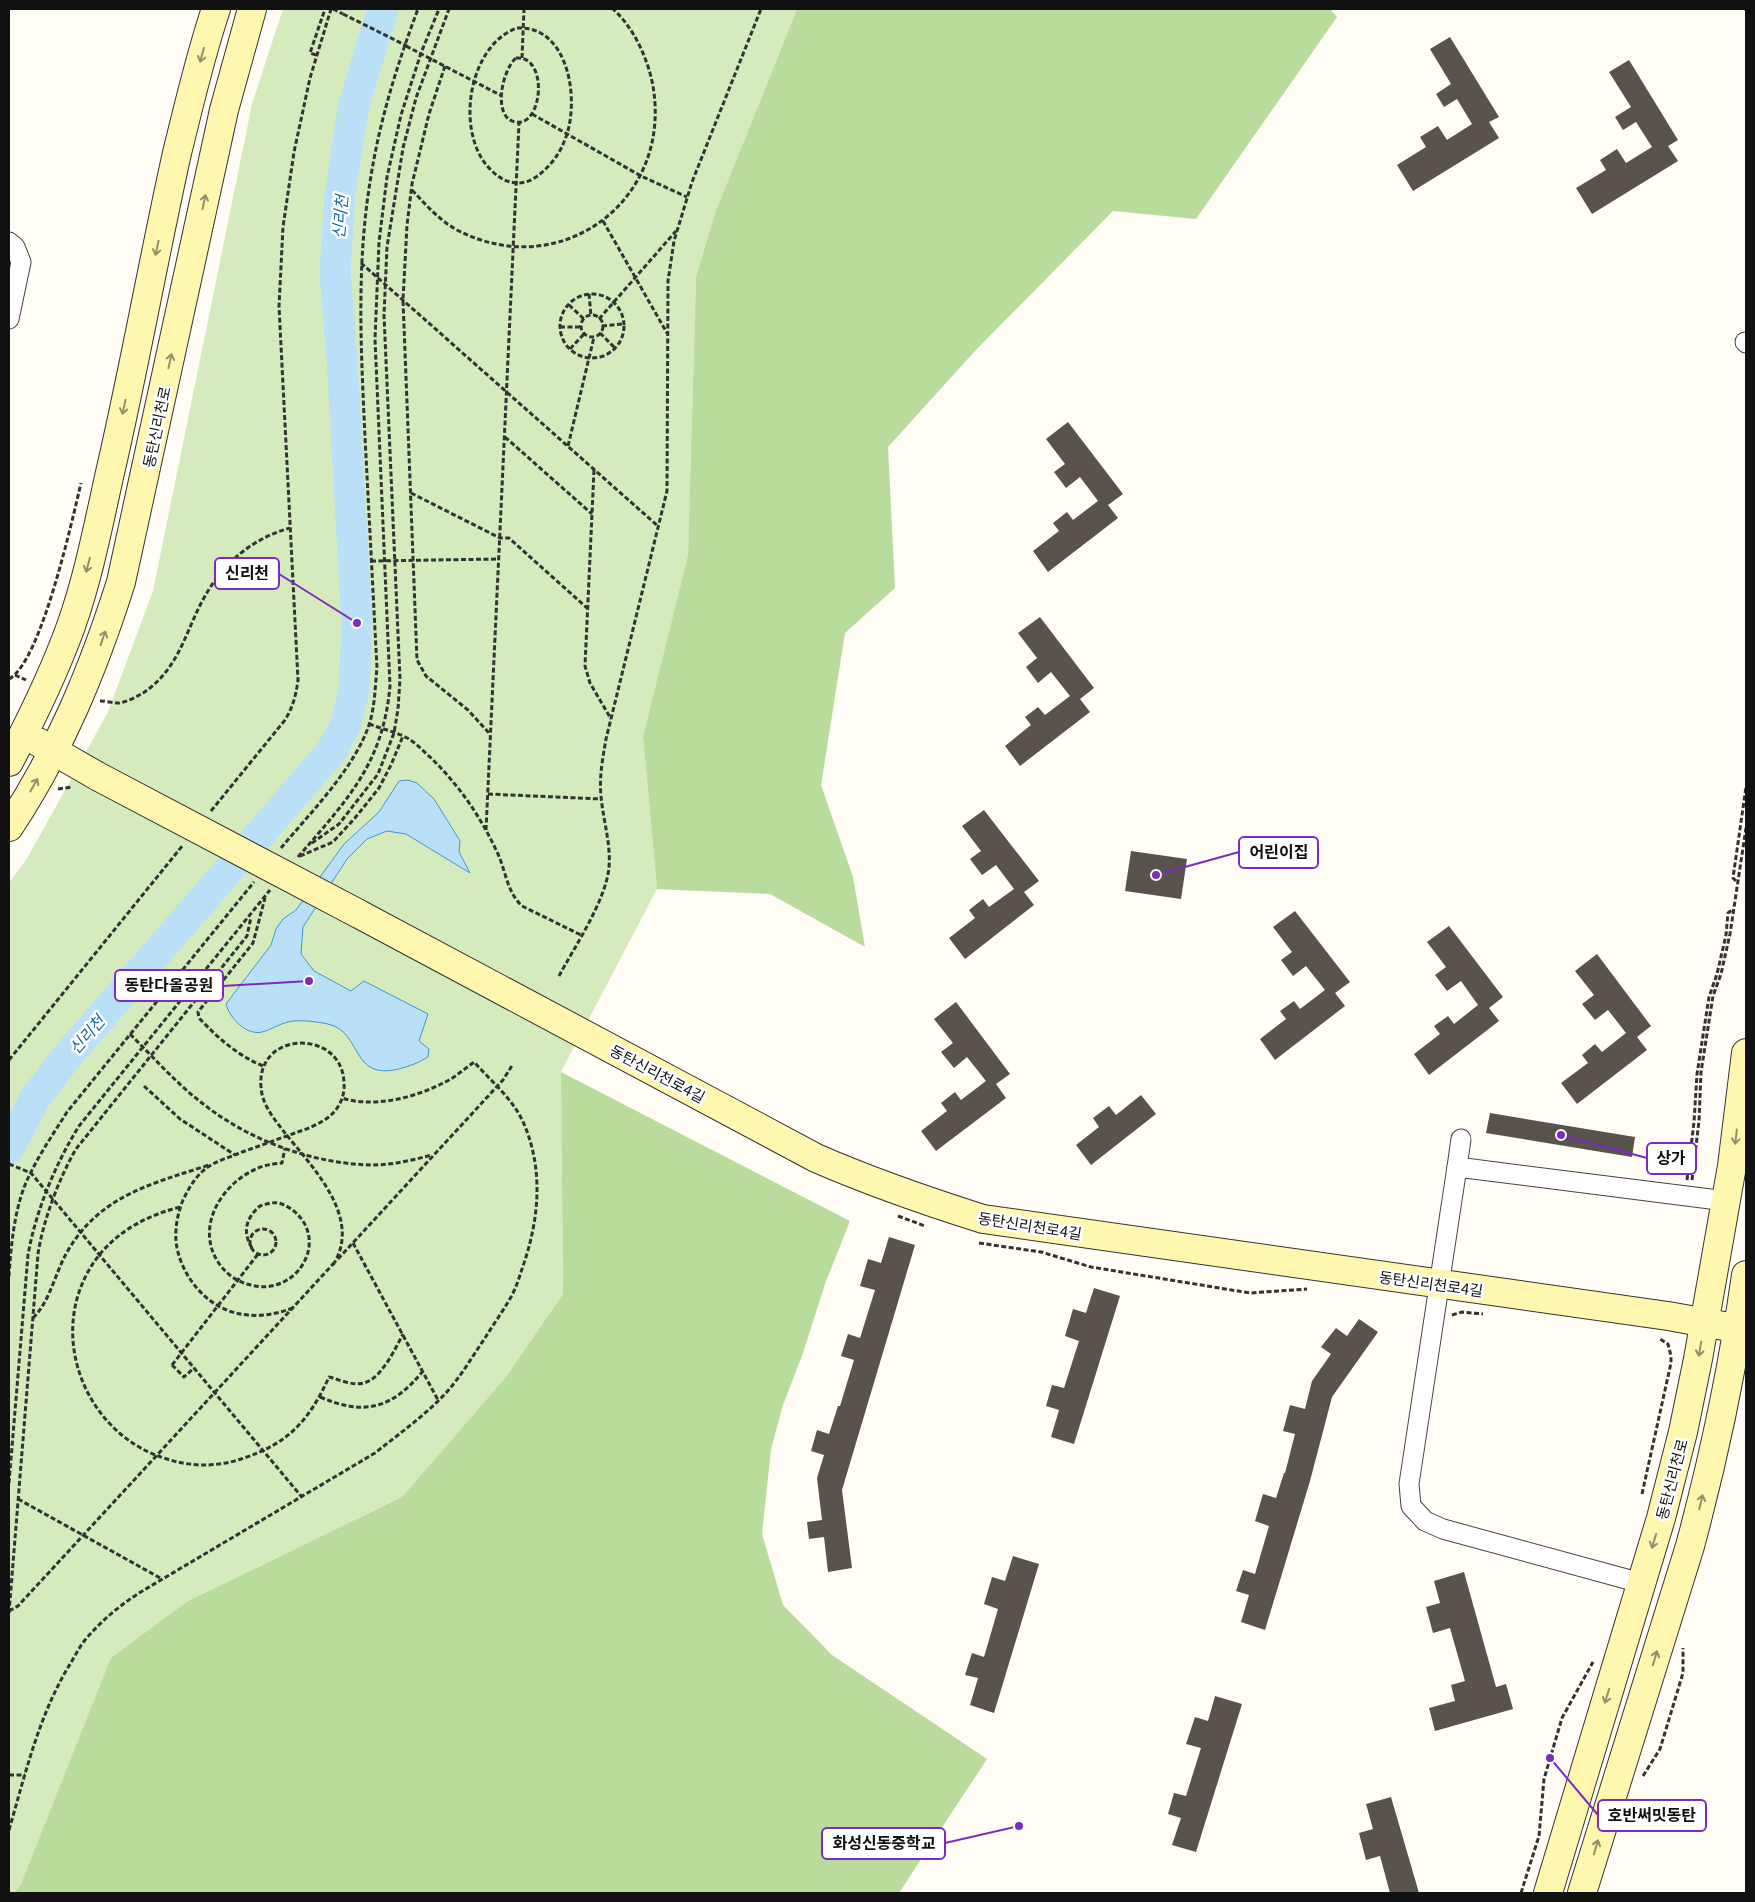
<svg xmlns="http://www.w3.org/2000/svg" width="1755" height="1902" font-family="Georgia,'Noto Sans KR',serif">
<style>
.green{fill:#d5ebbd}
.forest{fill:#b9dc9c}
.water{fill:#b9e0f7;stroke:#3f96cf}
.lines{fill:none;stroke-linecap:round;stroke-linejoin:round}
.river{stroke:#b9e0f7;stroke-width:31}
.building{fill:#5a524d}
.street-casing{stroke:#444;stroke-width:21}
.secondary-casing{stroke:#333;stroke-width:30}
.path{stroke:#333;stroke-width:3;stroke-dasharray:5 2.5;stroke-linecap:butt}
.street{stroke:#fff;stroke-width:19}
.secondary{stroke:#fff6b0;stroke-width:28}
.secondary-bridge-casing{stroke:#333;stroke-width:30;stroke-linecap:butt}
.path-bridge{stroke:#333;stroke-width:3;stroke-dasharray:5 2.5;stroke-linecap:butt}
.secondary-bridge{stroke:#fff6b0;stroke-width:28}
.oneway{stroke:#948f68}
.labels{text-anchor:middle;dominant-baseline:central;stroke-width:5;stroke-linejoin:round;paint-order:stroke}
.street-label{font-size:15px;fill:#111;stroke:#fff}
.water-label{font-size:16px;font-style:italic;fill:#1768a6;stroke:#fff}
.leader{fill:none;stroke:#7b2cbf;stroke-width:2}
.callout-dot{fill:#7b2cbf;stroke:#fff;stroke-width:2}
.callout{fill:#fff;stroke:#7b2cbf;stroke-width:2}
.callout-label{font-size:16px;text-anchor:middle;font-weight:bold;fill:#111}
</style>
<rect width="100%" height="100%" fill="#fffdf5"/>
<polygon class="green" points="283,9 797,9 715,213 696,277 688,555 643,736 657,889 561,1072 563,1294 505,1378 402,1497 188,1601 21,1884 14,1893 9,1893 9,883 28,857 108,712 153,591 252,104"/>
<g class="forest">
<polygon points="797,9 1330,9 1337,17 1196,219 1113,211 974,352 888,447 895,588 845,633 821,785 853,877 865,947 770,894 657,889 643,736 688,555 696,277 715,213"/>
<polygon points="561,1072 850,1221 825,1284 803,1353 783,1405 771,1449 762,1534 783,1605 832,1655 987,1759 899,1893 14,1893 21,1884 111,1658 188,1601 402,1497 505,1378 563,1294"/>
</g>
<path class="water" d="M408,780L417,783L434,799L460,841L459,852L470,873L406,834L387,831L367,839L347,859L303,927L301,954L314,971L351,991L364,981L428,1014L419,1041L429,1049L428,1057C418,1063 410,1066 399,1069C350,1081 363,1032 328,1024C318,1022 304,1020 294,1021C282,1022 273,1029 262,1032C246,1036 229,1017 226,1004L271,945L276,929L283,919L296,910L344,844L379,812L399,781Z"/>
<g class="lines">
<polyline class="river" points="9,1149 35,1098 69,1054 331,752 345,726 354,691 357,623 342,360 335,272 340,194 354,104 383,9"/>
</g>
<g class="building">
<polygon points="1450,37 1499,117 1489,122 1499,138 1413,191 1397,165 1426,147 1420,137 1438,126 1447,140 1472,124 1457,99 1444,107 1436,94 1451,84 1430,49"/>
<polygon points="1629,60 1678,140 1668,146 1678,161 1592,214 1576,188 1606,170 1600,160 1617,149 1626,163 1652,147 1636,122 1623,130 1615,117 1631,107 1609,72"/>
<polygon points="1068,422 1123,494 1108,505 1118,518 1048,572 1033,551 1059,531 1053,523 1067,512 1073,520 1098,501 1080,477 1066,488 1054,472 1065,464 1046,439"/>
<polygon points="1040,617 1094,688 1080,699 1090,712 1020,766 1005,746 1031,725 1025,717 1038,707 1045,715 1070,696 1051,672 1038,683 1026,667 1037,658 1018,633"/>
<polygon points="984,810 1039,881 1024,892 1034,905 965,959 949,938 975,918 969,910 983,899 989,907 1014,889 996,865 982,875 970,859 981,851 962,826"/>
<polygon points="1131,851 1187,859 1181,899 1125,891"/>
<polygon points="1295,911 1350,982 1335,993 1345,1006 1275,1060 1260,1039 1286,1019 1280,1011 1294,1001 1300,1009 1325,990 1306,966 1293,976 1281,960 1292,952 1273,927"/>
<polygon points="1449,926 1503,997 1489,1008 1499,1021 1429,1075 1414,1054 1440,1034 1434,1026 1448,1016 1454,1024 1478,1005 1461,981 1447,991 1435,975 1446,967 1427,942"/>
<polygon points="1597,954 1651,1026 1637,1037 1647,1050 1577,1104 1561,1083 1588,1063 1582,1055 1595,1044 1602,1052 1626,1033 1608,1010 1595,1020 1582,1004 1594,995 1575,971"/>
<polygon points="956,1002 1010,1074 996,1084 1006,1098 936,1151 921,1131 947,1111 941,1103 955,1092 961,1100 986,1081 967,1057 954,1068 941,1052 953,1043 934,1019"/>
<polygon points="1141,1095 1156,1114 1091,1165 1076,1145 1099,1127 1093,1118 1109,1106 1116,1115"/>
<polygon points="1490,1113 1635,1137 1632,1157 1486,1133"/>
<polygon points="889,1237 915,1245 842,1490 852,1568 828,1572 824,1537 809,1539 807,1522 822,1520 817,1478 824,1455 811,1451 817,1430 829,1434 838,1406 840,1406 854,1360 841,1356 848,1334 860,1338 875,1290 860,1286 868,1259 881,1263"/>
<polygon points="1094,1288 1120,1296 1074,1444 1051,1437 1059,1410 1046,1406 1052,1385 1064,1388 1079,1341 1065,1336 1073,1309 1086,1313"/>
<polygon points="1359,1319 1378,1332 1332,1397 1310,1481 1265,1630 1241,1622 1249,1595 1236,1591 1243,1570 1255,1574 1269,1526 1255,1521 1263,1494 1276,1498 1284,1473 1285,1473 1295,1434 1283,1431 1290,1405 1305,1409 1312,1381 1331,1354 1321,1347 1336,1328 1347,1336"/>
<polygon points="1013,1556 1039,1564 994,1713 970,1705 978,1678 965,1675 972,1653 984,1657 998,1609 984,1604 992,1577 1005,1581"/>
<polygon points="1464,1572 1496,1687 1506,1684 1513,1709 1435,1731 1429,1708 1455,1701 1451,1685 1465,1681 1450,1628 1433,1633 1426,1607 1440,1603 1434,1581"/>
<polygon points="1215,1696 1242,1704 1196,1852 1172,1845 1181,1818 1168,1814 1174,1793 1186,1796 1201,1748 1186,1744 1195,1717 1208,1721"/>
<polygon points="1391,1797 1419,1893 1390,1893 1380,1856 1366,1860 1359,1833 1373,1829 1366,1804"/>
</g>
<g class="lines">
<defs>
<g id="street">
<polyline points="9,242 15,247 21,262 9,319"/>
<polyline points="1745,342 1746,343"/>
<polyline points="1457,1167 1461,1139"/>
<polyline points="1641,1583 1443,1529 1425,1521 1411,1506 1409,1484 1457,1167 1726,1201"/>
</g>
<g id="secondary">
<polyline points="38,742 99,777"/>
<path d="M9,762C32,718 54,673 71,626C88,578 98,527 109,477C134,370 153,261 177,153C189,105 200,56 216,9"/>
<path d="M9,827C60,750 93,670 121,582L224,110L252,9"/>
<path d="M357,913L816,1158C871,1182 926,1201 983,1219L1668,1316L1746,1330"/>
<polyline points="1548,1893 1661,1518 1683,1432 1698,1359 1732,1166 1746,1053"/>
<path d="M1582,1893L1690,1546C1714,1457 1733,1367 1746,1275"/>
</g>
</defs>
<use href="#street" class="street-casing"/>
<use href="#secondary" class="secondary-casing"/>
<g class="path">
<polyline points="333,9 343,14"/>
<polyline points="1746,9 1746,11"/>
<path d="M517,28C570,25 581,104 564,142C558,157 547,170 533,179C518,187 503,182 492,171C454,136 467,46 517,28Z"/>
<polyline points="406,46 502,96"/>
<polyline points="316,55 310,53 325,9"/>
<path d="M516,58C549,55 543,128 515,122C492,117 502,70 516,58Z"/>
<polyline points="522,58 524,9"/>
<polyline points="445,66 429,114 412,184 407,225 403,300 417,660 426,676 468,710 490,734"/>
<polyline points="532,114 641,176 687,197"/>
<path d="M412,190C426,205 439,220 457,230C563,285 676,197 652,81C646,55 633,27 613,9"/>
<polyline points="603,221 667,333"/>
<polyline points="361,263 659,527"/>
<polyline points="589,294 591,316"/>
<circle cx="592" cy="326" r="32"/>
<polyline points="569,305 584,319"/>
<circle cx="592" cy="326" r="11"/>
<polyline points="599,319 676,231"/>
<polyline points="602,326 623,324"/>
<polyline points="560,327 581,327"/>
<polyline points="600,333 615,348"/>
<polyline points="570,349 584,334"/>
<polyline points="505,437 592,514"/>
<polyline points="568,446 594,337"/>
<polyline points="594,470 585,666 590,683 611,719"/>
<polyline points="411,493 500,538 509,538 587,608"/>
<polyline points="371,561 499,559"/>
<polyline points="15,675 26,680"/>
<path d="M9,679C41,662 72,521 81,483"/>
<path d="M100,701C106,701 113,703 119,703C127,702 136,697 143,693C182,667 186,626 208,591C227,560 254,538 290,528"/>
<path d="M369,724C382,729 397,732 409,739C417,744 423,751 430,757C459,785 481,817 498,854C506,872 507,892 522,906L581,935"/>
<polyline points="58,789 72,787"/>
<polyline points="488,794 601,799"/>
<path d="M211,811L285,720C293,707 296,695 298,680L279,306L283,227L294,152L310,78L331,9"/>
<polyline points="486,830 519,123"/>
<polyline points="312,843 339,824 378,774 394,733 398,709 400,679 384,315 387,247 403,148 416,98 449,9"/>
<path d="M281,848C311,812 354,769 369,725C375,707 375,687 377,668C373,591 369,514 365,437C361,349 356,264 371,176C380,119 398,62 418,9"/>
<polyline points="300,856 333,842 355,818 379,788 391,765 403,736"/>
<path d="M298,857C347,800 383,764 390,686L375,339L379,242L387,177L401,115L421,53L439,9"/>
<polyline points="1736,881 1733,878 1746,787"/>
<path d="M559,976C575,946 605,902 609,868C611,843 603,820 601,796C599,776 603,757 606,739L667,491L668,281L674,241L692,182L761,9"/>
<path d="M130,1034C154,1058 176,1083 202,1103C248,1140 313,1164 372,1165C393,1165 413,1160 432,1155"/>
<polyline points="9,1060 183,845"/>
<path d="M263,1066C237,1055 218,1038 199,1018L198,1012L253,943L265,898"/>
<polyline points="144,1086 180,1119 235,1155"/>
<polyline points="9,1164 31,1173 301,1496"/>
<polyline points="1687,1180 1694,1122 1697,1074 1709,997 1717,974 1726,935 1728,913 1732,910"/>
<polyline points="1692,1180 1699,1121 1701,1072 1713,996 1721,974 1730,934 1746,828"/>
<path d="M180,1207C149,1215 121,1229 100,1254C42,1326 82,1434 167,1459C191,1467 217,1467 241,1459C288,1444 309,1421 329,1377C340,1380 353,1386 364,1383C382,1378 395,1349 403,1334"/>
<polyline points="898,1216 925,1226"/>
<circle cx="263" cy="1242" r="13"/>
<polyline points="353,1243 438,1400"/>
<polyline points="979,1243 1041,1252 1091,1267 1250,1293 1307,1289"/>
<path d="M252,1248C242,1232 246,1218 260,1206C266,1204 272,1202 278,1203C284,1204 290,1208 295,1212C330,1243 295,1297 251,1285C237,1282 226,1274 218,1262C195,1226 222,1184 256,1169C264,1165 273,1164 282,1163L285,1148"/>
<polyline points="338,1259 503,1080 513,1064"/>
<path d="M9,1276C11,1246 14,1213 25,1185C36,1159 52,1136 67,1112L254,882"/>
<path d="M293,1308C269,1317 243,1319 220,1307C198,1295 182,1272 177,1248C174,1232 177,1215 183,1200C189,1188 196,1175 208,1167C218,1160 231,1157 242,1152C260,1146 278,1139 295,1133C307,1129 323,1123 332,1114C340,1107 345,1094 344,1084C344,1029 256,1029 261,1087C262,1105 275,1120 285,1133C313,1168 363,1218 333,1265"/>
<polyline points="1452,1315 1462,1312 1483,1314"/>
<path d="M33,1318C50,1301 55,1274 66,1254C98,1196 151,1184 209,1165"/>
<polyline points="172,1365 184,1377 194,1368"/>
<path d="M320,1397C364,1416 392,1409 423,1371"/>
<path d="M9,1483L28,1255C36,1210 55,1165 79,1126L270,890"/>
<polyline points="1642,1494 1671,1363 1671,1356 1668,1344 1660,1339"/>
<polyline points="18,1499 162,1579"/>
<polyline points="9,1611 18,1606 334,1263"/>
<path d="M9,1613L38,1254C43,1221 59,1178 76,1149L247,936L251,917"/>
<polyline points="9,1775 25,1775"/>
<polyline points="1643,1776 1660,1749 1683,1673 1683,1648"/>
<path d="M9,1830C25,1775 38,1719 67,1669C73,1660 78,1649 85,1640C101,1621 119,1606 139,1593L375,1453C399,1434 424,1416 445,1394C460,1378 472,1357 485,1338C493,1325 503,1311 511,1297C516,1288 519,1278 522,1269C539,1221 544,1171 524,1124C514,1100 491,1081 474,1062C463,1070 453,1079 441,1084C414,1098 372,1108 342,1098"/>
<polyline points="1521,1893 1539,1836 1544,1779 1562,1718 1593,1662"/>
</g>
<use href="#street" class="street"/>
<use href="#secondary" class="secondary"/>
<defs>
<polyline id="secondary-bridge" points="99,777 357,913"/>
</defs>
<use href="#secondary-bridge" class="secondary-bridge-casing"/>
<g class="path-bridge">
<polyline points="343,14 407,46"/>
<polyline points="172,1365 258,1254"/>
</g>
<use href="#secondary-bridge" class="secondary-bridge"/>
</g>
<defs><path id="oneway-shaft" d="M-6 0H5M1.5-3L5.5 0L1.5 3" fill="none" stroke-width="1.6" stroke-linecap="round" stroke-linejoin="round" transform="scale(1.25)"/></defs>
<g class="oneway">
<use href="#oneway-shaft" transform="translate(202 55) rotate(105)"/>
<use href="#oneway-shaft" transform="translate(204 202) rotate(-78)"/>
<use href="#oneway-shaft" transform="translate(157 248) rotate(102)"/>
<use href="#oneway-shaft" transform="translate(170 361) rotate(-78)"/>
<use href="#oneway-shaft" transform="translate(124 407) rotate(102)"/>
<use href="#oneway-shaft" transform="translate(88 565) rotate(105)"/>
<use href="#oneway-shaft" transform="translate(103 638) rotate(-71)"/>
<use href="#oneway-shaft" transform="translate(34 785) rotate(-60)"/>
<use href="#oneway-shaft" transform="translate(1736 1137) rotate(97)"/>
<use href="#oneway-shaft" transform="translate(1700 1349) rotate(100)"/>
<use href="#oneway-shaft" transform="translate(1701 1502) rotate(-76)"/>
<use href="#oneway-shaft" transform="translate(1654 1541) rotate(107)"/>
<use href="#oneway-shaft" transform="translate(1655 1658) rotate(-73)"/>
<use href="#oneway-shaft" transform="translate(1607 1696) rotate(107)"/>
<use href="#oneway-shaft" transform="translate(1596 1847) rotate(-73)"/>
</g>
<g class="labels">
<g class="street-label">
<text transform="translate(156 427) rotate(-78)">동탄신리천로</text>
<text transform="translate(658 1073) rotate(28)">동탄신리천로4길</text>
<text transform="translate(1030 1225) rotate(9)">동탄신리천로4길</text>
<text transform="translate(1431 1283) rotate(8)">동탄신리천로4길</text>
<text transform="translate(1671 1479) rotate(-75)">동탄신리천로</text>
</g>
<g class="water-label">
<text transform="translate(339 217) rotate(-85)">신리천</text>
<text transform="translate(86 1034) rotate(-49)">신리천</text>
</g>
</g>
<path class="leader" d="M357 623L279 574M1156 875L1239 852M309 981L223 986M1561 1135L1647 1158M1550 1758L1598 1815M1019 1826L945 1843"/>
<g class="callout-dot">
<circle cx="357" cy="623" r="5"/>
<circle cx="1156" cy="875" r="5"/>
<circle cx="309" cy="981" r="5"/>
<circle cx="1561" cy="1135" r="5"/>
<circle cx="1550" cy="1758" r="5"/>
<circle cx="1019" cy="1826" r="5"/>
</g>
<g class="callout">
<rect x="215" y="558" width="64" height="31" rx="5"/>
<rect x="1239" y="837" width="79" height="31" rx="5"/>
<rect x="115" y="970" width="108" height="31" rx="5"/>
<rect x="1647" y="1143" width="49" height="31" rx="5"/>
<rect x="1598" y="1800" width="108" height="31" rx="5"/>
<rect x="822" y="1828" width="123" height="31" rx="5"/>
</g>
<g class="callout-label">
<text x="247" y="579">신리천</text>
<text x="1279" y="858">어린이집</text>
<text x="169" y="991">동탄다올공원</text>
<text x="1671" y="1164">상가</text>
<text x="1652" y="1821">호반써밋동탄</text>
<text x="884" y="1849">화성신동중학교</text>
</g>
<rect width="1755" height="1902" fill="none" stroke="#111111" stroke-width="20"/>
</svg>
